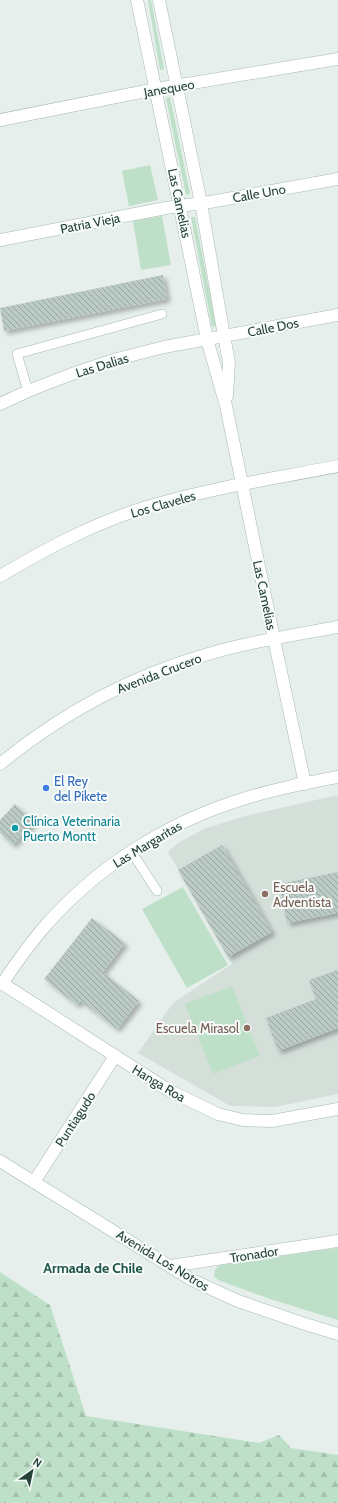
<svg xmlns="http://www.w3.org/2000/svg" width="338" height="1503" font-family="Cabin,sans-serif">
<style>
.built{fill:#d4dfda}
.grass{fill:#bfe0c8}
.forest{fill:url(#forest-firs)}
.building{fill:url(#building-back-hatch);filter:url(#shadow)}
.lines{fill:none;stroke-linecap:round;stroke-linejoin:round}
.service-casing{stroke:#a8b8b2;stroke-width:10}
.minor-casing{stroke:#a8b8b2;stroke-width:13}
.tertiary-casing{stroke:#a8b8b2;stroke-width:13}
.secondary-casing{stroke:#a4bbb3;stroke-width:13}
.service{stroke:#fff;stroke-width:9}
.minor{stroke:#fff;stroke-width:12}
.tertiary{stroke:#fff;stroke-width:12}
.secondary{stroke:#fff;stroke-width:12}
.shop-dot{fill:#3f7fe0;stroke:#f7fbf9;stroke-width:1.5}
.culture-dot{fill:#0f9aa8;stroke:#f7fbf9;stroke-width:1.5}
.education-dot{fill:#8d6e63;stroke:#f7fbf9;stroke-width:1.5}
.labels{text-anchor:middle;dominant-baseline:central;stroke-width:4;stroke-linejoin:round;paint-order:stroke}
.street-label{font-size:13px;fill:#24423a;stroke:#f7fbf9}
.shop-label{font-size:13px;fill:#366cbe;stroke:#f7fbf9;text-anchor:start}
.culture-label{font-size:13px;fill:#0d838f;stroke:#f7fbf9;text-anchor:start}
.education-label{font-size:13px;fill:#785e54;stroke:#f7fbf9;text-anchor:start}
.neighbourhood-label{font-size:14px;font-weight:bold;fill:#1f5548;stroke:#f7fbf9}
</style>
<defs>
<pattern id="forest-firs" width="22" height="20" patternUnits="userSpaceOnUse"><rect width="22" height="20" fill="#bfe0c8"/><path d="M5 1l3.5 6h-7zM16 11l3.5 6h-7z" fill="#a4c1ad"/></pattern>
<pattern id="building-back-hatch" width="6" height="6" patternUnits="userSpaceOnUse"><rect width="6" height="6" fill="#bbcac4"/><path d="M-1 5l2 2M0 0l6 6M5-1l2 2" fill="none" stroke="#98a6a0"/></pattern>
<filter id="shadow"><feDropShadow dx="3.5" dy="3.5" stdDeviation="2" flood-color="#0004"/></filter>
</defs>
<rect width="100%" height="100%" fill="#e6efeb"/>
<polygon class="built" points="338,795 338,1094 275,1107 230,1106 138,1053 173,1003 232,964 168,852 178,843 204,829 245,816"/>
<g class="grass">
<polygon points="148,0 151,0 164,69 160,70"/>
<polygon points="170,97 190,194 186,195 166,98"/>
<polygon points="150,165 158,200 129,206 122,171"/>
<polygon points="162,216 171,265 141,270 133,221"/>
<polygon points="191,217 195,217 216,326 212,327"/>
<polygon points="183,887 228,965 187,988 142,909"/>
<polygon points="232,986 260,1056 213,1074 185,1004"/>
<polygon points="338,1248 338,1320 270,1299 218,1280 214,1276 215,1270 219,1265"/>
</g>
<polygon class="forest" points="0,1272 50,1305 86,1416 259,1443 279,1435 291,1448 338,1455 338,1503 0,1503"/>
<g class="building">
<polygon points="163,275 167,299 4,331 0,308"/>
<polygon points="15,804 34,822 13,845 0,833 0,820"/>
<polygon points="222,845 272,932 228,957 178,870"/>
<polygon points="338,872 338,913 287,923 279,884"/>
<polygon points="92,918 125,943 103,972 139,1001 117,1029 81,1001 77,1005 44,979"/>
<polygon points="338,970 338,1028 278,1051 266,1018 316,999 309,980"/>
</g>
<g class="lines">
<defs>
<g id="service">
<polyline points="28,391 17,354 162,314"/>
<polyline points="131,851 157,891"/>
</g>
<g id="minor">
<polyline points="0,120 156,89 338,59"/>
<polyline points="0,240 166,208 210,202 338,179"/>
<polyline points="0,404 28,391 72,374 117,359 164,347 338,315"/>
<path d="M0,576C49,547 102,519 157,504C216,487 278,478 338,466"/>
<polyline points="274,639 305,784"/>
<polyline points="0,982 170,1091 218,1114 243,1120 272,1121 338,1109"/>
<path d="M2,984C14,966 26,949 40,932C93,869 165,823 243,799C274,789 306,783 338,777"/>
<polyline points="34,1182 115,1056"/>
<polyline points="170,1266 338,1241"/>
</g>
<g id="tertiary">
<polyline points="137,0 207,339 226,406 274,639"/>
<polyline points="159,0 201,203 224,336 229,362 227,396"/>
</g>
<g id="secondary">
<path d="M0,764C61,714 129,677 205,655C248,642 294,635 338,627"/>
<polyline points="0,1161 192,1280 238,1301 302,1323 338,1334"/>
</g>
</defs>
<use href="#service" class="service-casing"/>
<use href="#minor" class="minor-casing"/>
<use href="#tertiary" class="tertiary-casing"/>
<use href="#secondary" class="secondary-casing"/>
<use href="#service" class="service"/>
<use href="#minor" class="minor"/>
<use href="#tertiary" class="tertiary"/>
<use href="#secondary" class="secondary"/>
</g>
<circle class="shop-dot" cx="46" cy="788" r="4"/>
<circle class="culture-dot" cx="15" cy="828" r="4"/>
<g class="education-dot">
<circle cx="265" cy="894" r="4"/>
<circle cx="247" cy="1028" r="4"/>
</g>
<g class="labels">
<g class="street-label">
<text transform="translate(169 88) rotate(-10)">Janequeo</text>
<text transform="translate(259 193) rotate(-10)">Calle Uno</text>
<text transform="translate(180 203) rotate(78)">Las Camelias</text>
<text transform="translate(90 223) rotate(-11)">Patria Vieja</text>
<text transform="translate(273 327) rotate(-11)">Calle Dos</text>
<text transform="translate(102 365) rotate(-17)">Las Dalias</text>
<text transform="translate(163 504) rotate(-16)">Los Claveles</text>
<text transform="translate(265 595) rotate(78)">Las Camelias</text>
<text transform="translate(159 673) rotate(-21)">Avenida Crucero</text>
<text transform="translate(147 844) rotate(-31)">Las Margaritas</text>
<text transform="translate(159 1083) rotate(31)">Hanga Roa</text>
<text transform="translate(75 1119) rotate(-57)">Puntiagudo</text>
<text transform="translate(254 1254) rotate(-9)">Tronador</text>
<text transform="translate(163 1260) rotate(31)">Avenida Los Notros</text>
</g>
<g class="shop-label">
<text x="54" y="781">El Rey<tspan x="54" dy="15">del Pikete</tspan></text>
</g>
<g class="culture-label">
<text x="23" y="821">Clínica Veterinaria<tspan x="23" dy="15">Puerto Montt</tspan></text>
</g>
<g class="education-label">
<text x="273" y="887">Escuela<tspan x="273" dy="15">Adventista</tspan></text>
<text x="239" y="1028" text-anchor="end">Escuela Mirasol</text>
</g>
<g class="neighbourhood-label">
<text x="93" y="1268">Armada de Chile</text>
</g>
</g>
<g transform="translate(32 1471) rotate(33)" stroke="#f7fbf9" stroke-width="3" paint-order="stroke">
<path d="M0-3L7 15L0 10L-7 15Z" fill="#24423a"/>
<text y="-6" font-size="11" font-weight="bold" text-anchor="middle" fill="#24423a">N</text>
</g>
</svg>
